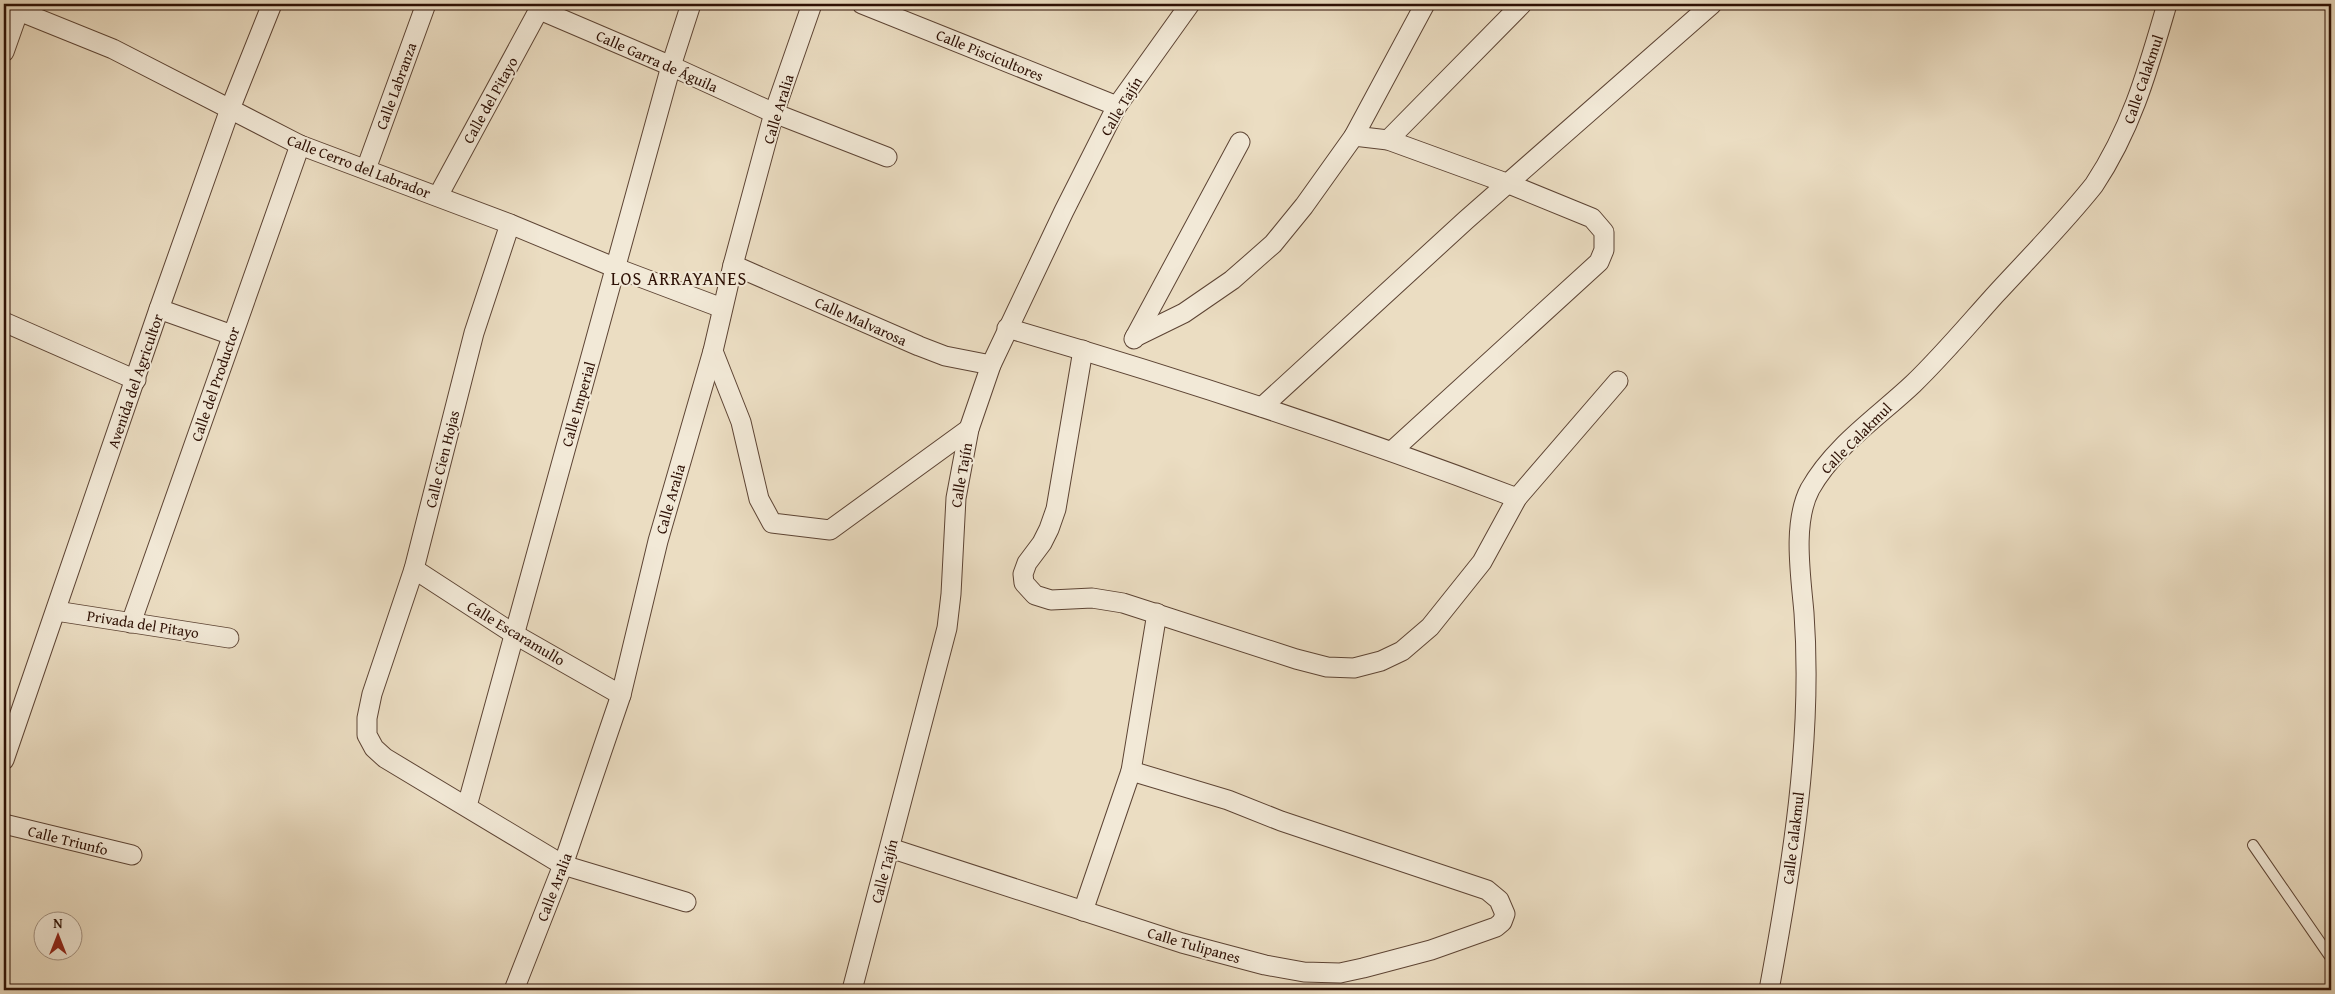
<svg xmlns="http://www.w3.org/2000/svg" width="2335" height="994" font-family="'Gentium Book Plus',serif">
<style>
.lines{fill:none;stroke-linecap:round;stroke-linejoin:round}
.service-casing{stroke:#5d4434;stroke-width:12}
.minor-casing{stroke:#5d4434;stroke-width:21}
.service{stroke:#f2e9d7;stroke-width:10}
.minor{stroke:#f2e9d7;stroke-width:19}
.labels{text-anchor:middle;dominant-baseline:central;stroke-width:4;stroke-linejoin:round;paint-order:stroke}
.street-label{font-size:15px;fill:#2e1105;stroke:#f2e9d7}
.quarter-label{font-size:18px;letter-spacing:1px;fill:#2e1105;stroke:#f2e9d7}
</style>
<rect width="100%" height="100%" fill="#ebddc2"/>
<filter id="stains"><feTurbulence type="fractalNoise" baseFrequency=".004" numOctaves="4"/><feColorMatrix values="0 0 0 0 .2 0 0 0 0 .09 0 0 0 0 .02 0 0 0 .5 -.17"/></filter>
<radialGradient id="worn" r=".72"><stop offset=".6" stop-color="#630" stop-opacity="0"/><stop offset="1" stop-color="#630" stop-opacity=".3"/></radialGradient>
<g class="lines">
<defs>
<polyline id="service" points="2253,845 2331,958"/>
<g id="minor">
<polyline points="862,4 1117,106"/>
<polyline points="4,5 113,49 300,145 510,224 616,268 722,308"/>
<polyline points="540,10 671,66 774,113 887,157"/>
<polyline points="4,52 21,4"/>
<polyline points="1354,136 1388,140 1509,184 1592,218 1604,232 1604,250 1599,262 1392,451"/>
<polyline points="1388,140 1522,4"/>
<polyline points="366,169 426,4"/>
<polyline points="438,196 542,4"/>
<polyline points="510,224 474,333 414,569 372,694 367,718 367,735 374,748 385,758 563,865 686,902"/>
<polyline points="733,265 919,346 945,356 991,365"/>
<polyline points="159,309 232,335"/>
<polyline points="4,322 136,380"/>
<path d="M1007,328C1179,378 1349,434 1517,498"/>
<polyline points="1135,337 1184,313 1232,280 1273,244 1304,206 1354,136 1425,4"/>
<polyline points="1134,339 1240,142"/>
<polyline points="1083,350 1056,509 1049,529 1042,543 1027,563 1023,574 1024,583 1035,595 1051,600 1092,598 1123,603 1296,659 1327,667 1354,668 1381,661 1402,651 1430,627 1482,562 1517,498 1618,381"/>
<polyline points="713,351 741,422 759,499 772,523 830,530 969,429"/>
<polyline points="1262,407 1466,220 1712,4"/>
<polyline points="414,569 514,634 621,695"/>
<polyline points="56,611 229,638"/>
<polyline points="131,623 300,145"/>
<polyline points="4,760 159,309 230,109 272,4"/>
<polyline points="467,806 671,66 691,4"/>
<polyline points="4,824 132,855"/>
<polyline points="890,848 1182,943 1265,965 1304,972 1340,973 1363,968 1431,950 1496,927 1502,922 1505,914 1499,900 1487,890 1281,821 1228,800 1131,771"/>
<polyline points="1083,911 1131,771 1157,613"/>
<polyline points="514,990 563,865 621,695 658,541 713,351 733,265 774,113 812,4"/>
<polyline points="852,990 947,628 951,594 956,498 969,429 991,365 1064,211 1117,106 1190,4"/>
<path d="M1769,990C1792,866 1813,739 1804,613C1801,577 1792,523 1810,489C1834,446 1878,417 1913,384C1942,356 1968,325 1995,295C2028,259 2063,224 2094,185C2132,128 2148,69 2167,4"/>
</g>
</defs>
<use href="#service" class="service-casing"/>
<use href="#minor" class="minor-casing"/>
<use href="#service" class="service"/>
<use href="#minor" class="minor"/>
</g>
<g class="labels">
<g class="street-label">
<text transform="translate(990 55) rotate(22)">Calle Piscicultores</text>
<text transform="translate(657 61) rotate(24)">Calle Garra de Águila</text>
<text transform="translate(2143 79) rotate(-71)">Calle Calakmul</text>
<text transform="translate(396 86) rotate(-70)">Calle Labranza</text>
<text transform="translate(490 100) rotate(-61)">Calle del Pitayo</text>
<text transform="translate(1121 106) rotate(-59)">Calle Tajín</text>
<text transform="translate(778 109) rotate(-73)">Calle Aralia</text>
<text transform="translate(359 166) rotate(21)">Calle Cerro del Labrador</text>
<text transform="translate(861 321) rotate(24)">Calle Malvarosa</text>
<text transform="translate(135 381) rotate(-71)">Avenida del Agricultor</text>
<text transform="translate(215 384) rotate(-71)">Calle del Productor</text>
<text transform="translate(578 404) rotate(-74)">Calle Imperial</text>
<text transform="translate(1856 438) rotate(-45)">Calle Calakmul</text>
<text transform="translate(442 459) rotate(-76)">Calle Cien Hojas</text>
<text transform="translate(961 475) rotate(-80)">Calle Tajín</text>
<text transform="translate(670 499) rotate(-74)">Calle Aralia</text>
<text transform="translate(143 624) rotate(9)">Privada del Pitayo</text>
<text transform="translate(516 633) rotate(31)">Calle Escaramullo</text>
<text transform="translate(1793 838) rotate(-83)">Calle Calakmul</text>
<text transform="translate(68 840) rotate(14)">Calle Triunfo</text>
<text transform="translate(884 871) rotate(-75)">Calle Tajín</text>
<text transform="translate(554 887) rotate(-69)">Calle Aralia</text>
<text transform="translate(1194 945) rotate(16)">Calle Tulipanes</text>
</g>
<g class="quarter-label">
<text x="679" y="278">LOS ARRAYANES</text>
</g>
</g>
<rect width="2335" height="994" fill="none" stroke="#ebddc2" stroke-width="20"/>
<rect x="5" y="5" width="2325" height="984" fill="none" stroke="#2e1105" stroke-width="2.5"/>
<rect x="10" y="10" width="2315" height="974" fill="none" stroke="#2e1105"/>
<g transform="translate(58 936)"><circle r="24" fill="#f2e9d7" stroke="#a49383"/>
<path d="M0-4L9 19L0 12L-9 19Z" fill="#8f2418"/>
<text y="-8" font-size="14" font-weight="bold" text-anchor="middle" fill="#2e1105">N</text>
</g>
<rect width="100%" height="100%" filter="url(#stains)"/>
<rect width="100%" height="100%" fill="url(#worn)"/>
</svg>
